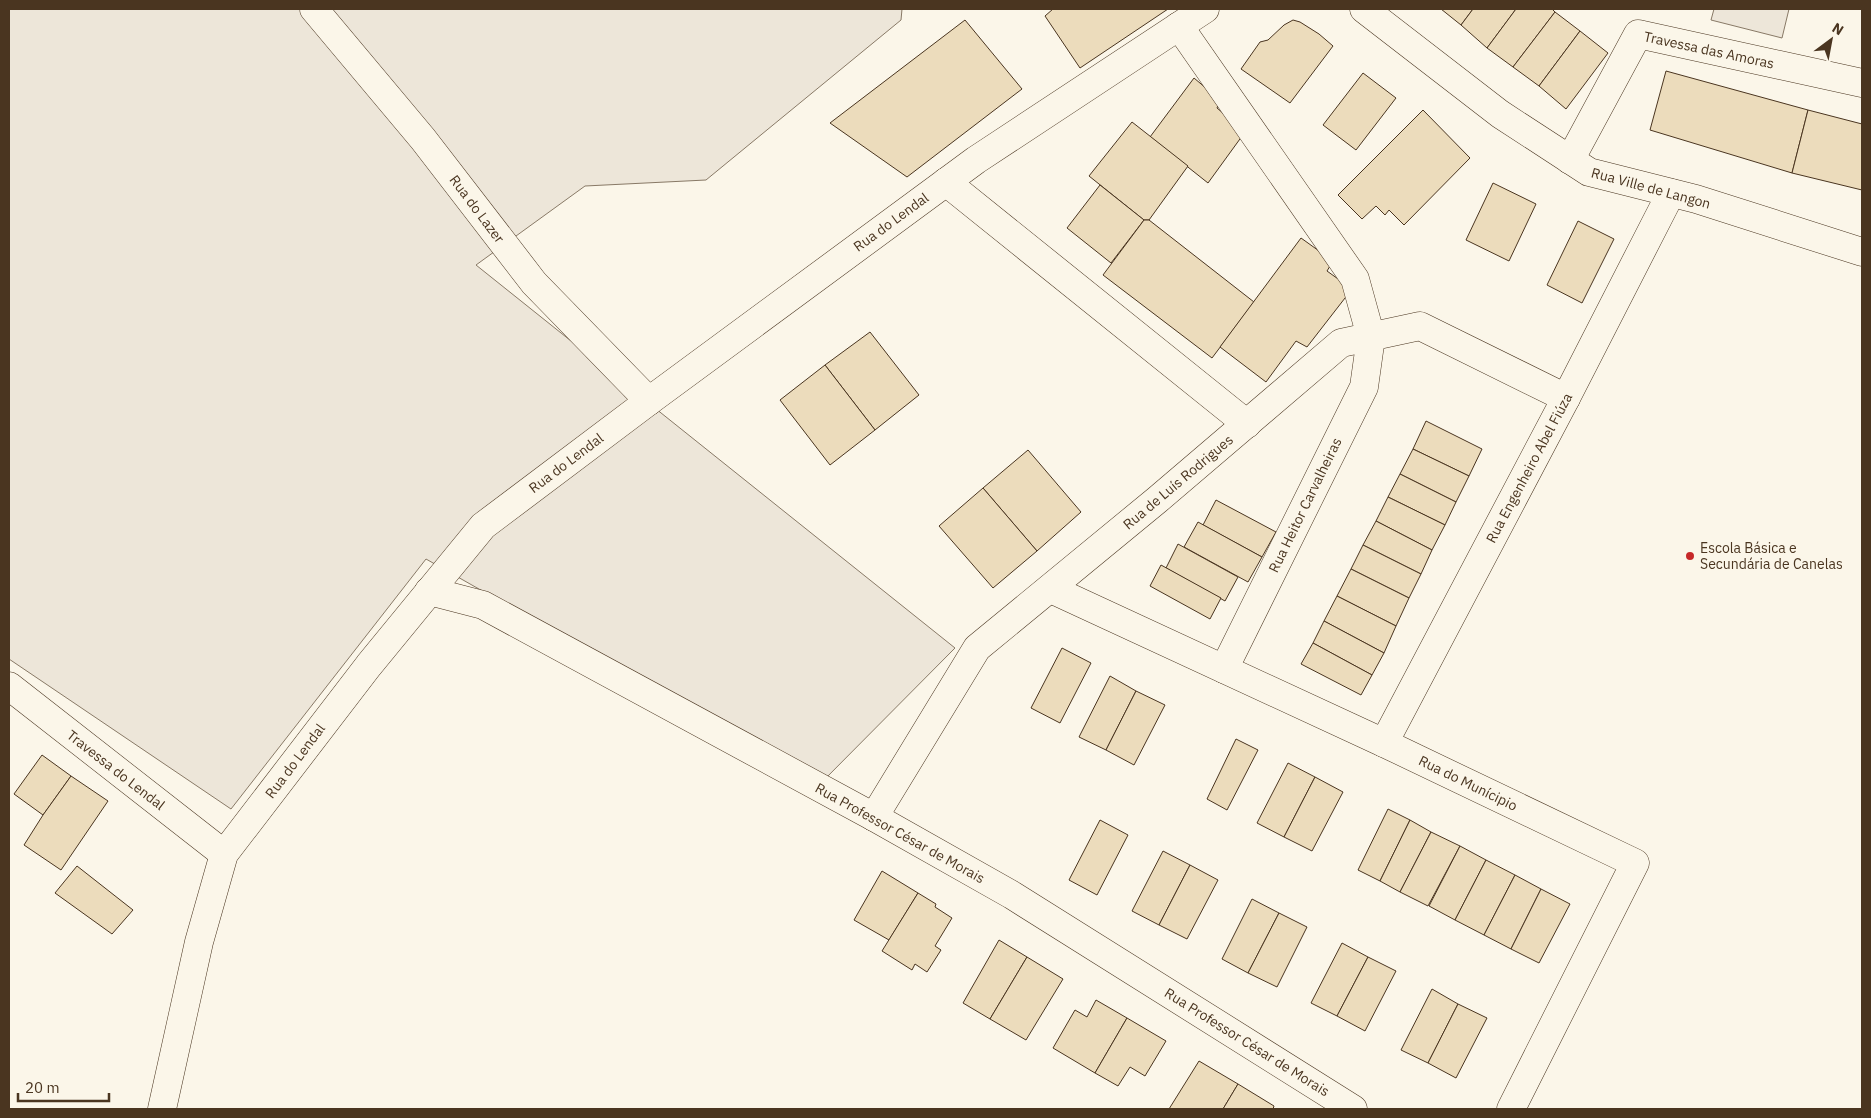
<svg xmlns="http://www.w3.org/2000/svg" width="1871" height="1118" font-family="'IBM Plex Sans',sans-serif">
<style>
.green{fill:#ede6d9;stroke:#887966}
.building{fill:#ecdcbc;stroke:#4a3520}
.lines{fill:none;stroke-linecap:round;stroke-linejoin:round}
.minor-casing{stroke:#4a3520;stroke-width:29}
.minor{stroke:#fbf6e9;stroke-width:28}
.poi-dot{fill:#c62828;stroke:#fbf6e9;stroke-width:2}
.labels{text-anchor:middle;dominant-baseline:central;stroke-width:4;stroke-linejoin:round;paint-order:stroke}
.street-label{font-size:14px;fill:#4a3520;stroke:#fbf6e9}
.poi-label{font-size:14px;fill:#4a3520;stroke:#fbf6e9;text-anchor:start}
</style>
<rect width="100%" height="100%" fill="#fbf6e9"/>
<g class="green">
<polygon points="9,9 902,9 901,20 706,180 585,186 476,265 955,648 821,783 426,559 231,809 9,659"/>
<polygon points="1714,9 1789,9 1782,38 1711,20"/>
</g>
<g class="building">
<polygon points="1053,9 1168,9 1080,68 1045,16"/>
<polygon points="1441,9 1473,9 1461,25"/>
<polygon points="1473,9 1516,9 1487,48 1461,25"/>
<polygon points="1516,9 1552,9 1555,12 1513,67 1487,48"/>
<polygon points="1555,12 1580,31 1539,86 1513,67"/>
<polygon points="965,20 1022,89 907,177 830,123"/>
<polygon points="1293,20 1300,22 1319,34 1333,46 1290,103 1241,69 1260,42 1268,40 1284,25"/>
<polygon points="1580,31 1608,53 1566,109 1539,86"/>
<polygon points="1666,71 1808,110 1792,173 1650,130"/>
<polygon points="1363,73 1396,98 1356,150 1323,125"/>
<polygon points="1194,78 1220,100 1217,108 1245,132 1208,183 1150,137"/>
<polygon points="1423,110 1470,158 1404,225 1389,210 1385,215 1376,206 1362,219 1338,195"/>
<polygon points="1808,110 1862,124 1862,190 1792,173"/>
<polygon points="1132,122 1188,166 1149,220 1144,220 1089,176"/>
<polygon points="1493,183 1536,204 1509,261 1466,240"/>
<polygon points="1100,185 1144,220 1111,263 1067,228"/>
<polygon points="1144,220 1149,220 1254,302 1212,358 1103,275"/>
<polygon points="1578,221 1614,239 1582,303 1547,285"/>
<polygon points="1301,238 1333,261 1327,271 1352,289 1307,347 1296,341 1266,382 1220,347"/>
<polygon points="870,332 919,395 875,430 825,365"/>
<polygon points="825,365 875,430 830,465 780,400"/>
<polygon points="1426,421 1482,449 1469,476 1413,449"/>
<polygon points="1413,449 1469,476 1456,502 1400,474"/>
<polygon points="1028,450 1081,512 1037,551 983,488"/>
<polygon points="1400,474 1456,502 1445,525 1388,497"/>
<polygon points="983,488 1037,551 993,588 939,526"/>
<polygon points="1388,497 1445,525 1432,550 1376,521"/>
<polygon points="1216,500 1276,532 1262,557 1203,525"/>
<polygon points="1376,521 1432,550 1421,574 1363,545"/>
<polygon points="1198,522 1262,557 1248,582 1184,547"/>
<polygon points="1178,544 1238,577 1225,601 1166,568"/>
<polygon points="1363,545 1421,574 1409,598 1351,569"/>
<polygon points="1161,565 1221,598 1210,619 1150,586"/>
<polygon points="1351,569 1409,598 1396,626 1337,596"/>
<polygon points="1337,596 1396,626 1384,653 1324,621"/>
<polygon points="1324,621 1384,653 1372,675 1313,643"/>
<polygon points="1313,643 1372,675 1361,695 1301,664"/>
<polygon points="1062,648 1091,663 1060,723 1031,708"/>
<polygon points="1110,676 1136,691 1106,750 1079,737"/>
<polygon points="1136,691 1165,705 1134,765 1106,750"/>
<polygon points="1236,739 1258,750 1227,810 1207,799"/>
<polygon points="42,755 71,776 43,815 14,794"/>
<polygon points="1288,763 1315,777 1284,837 1257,823"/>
<polygon points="71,776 108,801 61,870 24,845 43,815"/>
<polygon points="1315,777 1343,792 1312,851 1284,837"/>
<polygon points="1388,809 1410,820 1380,881 1358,870"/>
<polygon points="1100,820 1128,835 1097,895 1069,880"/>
<polygon points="1410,820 1431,832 1400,892 1380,881"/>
<polygon points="1431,832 1460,846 1428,906 1400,892"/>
<polygon points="1460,846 1486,860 1455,920 1429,906"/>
<polygon points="1163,851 1190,865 1159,925 1132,911"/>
<polygon points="1486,860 1515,875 1484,935 1455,920"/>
<polygon points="1190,865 1218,880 1187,939 1159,925"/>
<polygon points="77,866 133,910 112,934 55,893"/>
<polygon points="882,871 918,893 889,940 854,920"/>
<polygon points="1515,875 1541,889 1511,949 1484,935"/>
<polygon points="1541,889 1570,904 1539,963 1511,949"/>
<polygon points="918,893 936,904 935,907 952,918 935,946 941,950 927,972 915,964 912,970 882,951"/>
<polygon points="1252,899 1279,913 1248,973 1222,959"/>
<polygon points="1279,913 1307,927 1277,987 1248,973"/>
<polygon points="999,940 1027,957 990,1019 963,1003"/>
<polygon points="1342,943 1368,957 1337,1016 1311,1003"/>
<polygon points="1027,957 1063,979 1026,1040 990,1019"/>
<polygon points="1368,957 1396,971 1365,1031 1337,1016"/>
<polygon points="1432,989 1458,1004 1428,1063 1401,1050"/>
<polygon points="1096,1000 1127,1018 1095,1073 1053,1048 1075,1010 1087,1017"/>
<polygon points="1458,1004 1487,1018 1456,1078 1428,1063"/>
<polygon points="1127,1018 1166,1041 1145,1076 1130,1067 1118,1086 1095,1073"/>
<polygon points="1199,1061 1238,1084 1223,1109 1169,1109"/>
<polygon points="1238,1084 1274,1106 1273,1109 1223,1109"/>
</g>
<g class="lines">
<defs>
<g id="minor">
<polyline points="314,9 423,139 534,283 649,401"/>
<polyline points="1364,9 1500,114 1589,172 1696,199 1862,252"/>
<polyline points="1179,26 1355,279 1371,337 1364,387 1224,669"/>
<polyline points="1570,160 1638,34 1862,83"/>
<polyline points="946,182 1247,424"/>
<polyline points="1051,589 1384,743 1635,863 1511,1109"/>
<polyline points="429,591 483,605 874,817 1012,895 1353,1109"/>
<polyline points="9,686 224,854"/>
<polyline points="1384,743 1566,398 1671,193"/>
<polyline points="874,817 977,648 1157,500 1341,343 1420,326 1566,398"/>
<polyline points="162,1109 199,942 224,854 369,665 483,526 649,401 976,160 1205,9"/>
</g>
</defs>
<use href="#minor" class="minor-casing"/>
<use href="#minor" class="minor"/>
</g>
<circle class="poi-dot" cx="1690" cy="556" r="5"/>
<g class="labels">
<g class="street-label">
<text transform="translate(1709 50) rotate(12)">Travessa das Amoras</text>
<text transform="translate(1651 188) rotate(15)">Rua Ville de Langon</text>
<text transform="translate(477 209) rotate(53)">Rua do Lazer</text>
<text transform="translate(891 222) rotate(-36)">Rua do Lendal</text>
<text transform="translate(566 463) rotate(-37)">Rua do Lendal</text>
<text transform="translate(1529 468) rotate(-62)">Rua Engenheiro Abel Fiúza</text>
<text transform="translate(1178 482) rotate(-40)">Rua de Luís Rodrigues</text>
<text transform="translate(1305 505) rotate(-64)">Rua Heitor Carvalheiras</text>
<text transform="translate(295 761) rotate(-53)">Rua do Lendal</text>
<text transform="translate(116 770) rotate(38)">Travessa do Lendal</text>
<text transform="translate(1468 783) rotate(26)">Rua do Munícipio</text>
<text transform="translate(900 833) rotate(29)">Rua Professor César de Morais</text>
<text transform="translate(1247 1042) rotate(32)">Rua Professor César de Morais</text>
</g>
<g class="poi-label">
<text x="1700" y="548">Escola Básica e<tspan x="1700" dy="16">Secundária de Canelas</tspan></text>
</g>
</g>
<rect width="1871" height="1118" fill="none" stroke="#4a3520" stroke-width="20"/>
<g transform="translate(1831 40) rotate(32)" stroke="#fbf6e9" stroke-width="4" paint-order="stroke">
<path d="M0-4L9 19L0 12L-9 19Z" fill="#4a3520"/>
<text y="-8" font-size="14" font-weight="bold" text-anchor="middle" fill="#4a3520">N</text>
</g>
<path d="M18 1093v8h91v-8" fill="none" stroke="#4a3520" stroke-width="2.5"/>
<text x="25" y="1093" font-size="15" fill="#4a3520" stroke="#fbf6e9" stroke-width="4" paint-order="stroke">20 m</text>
</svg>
